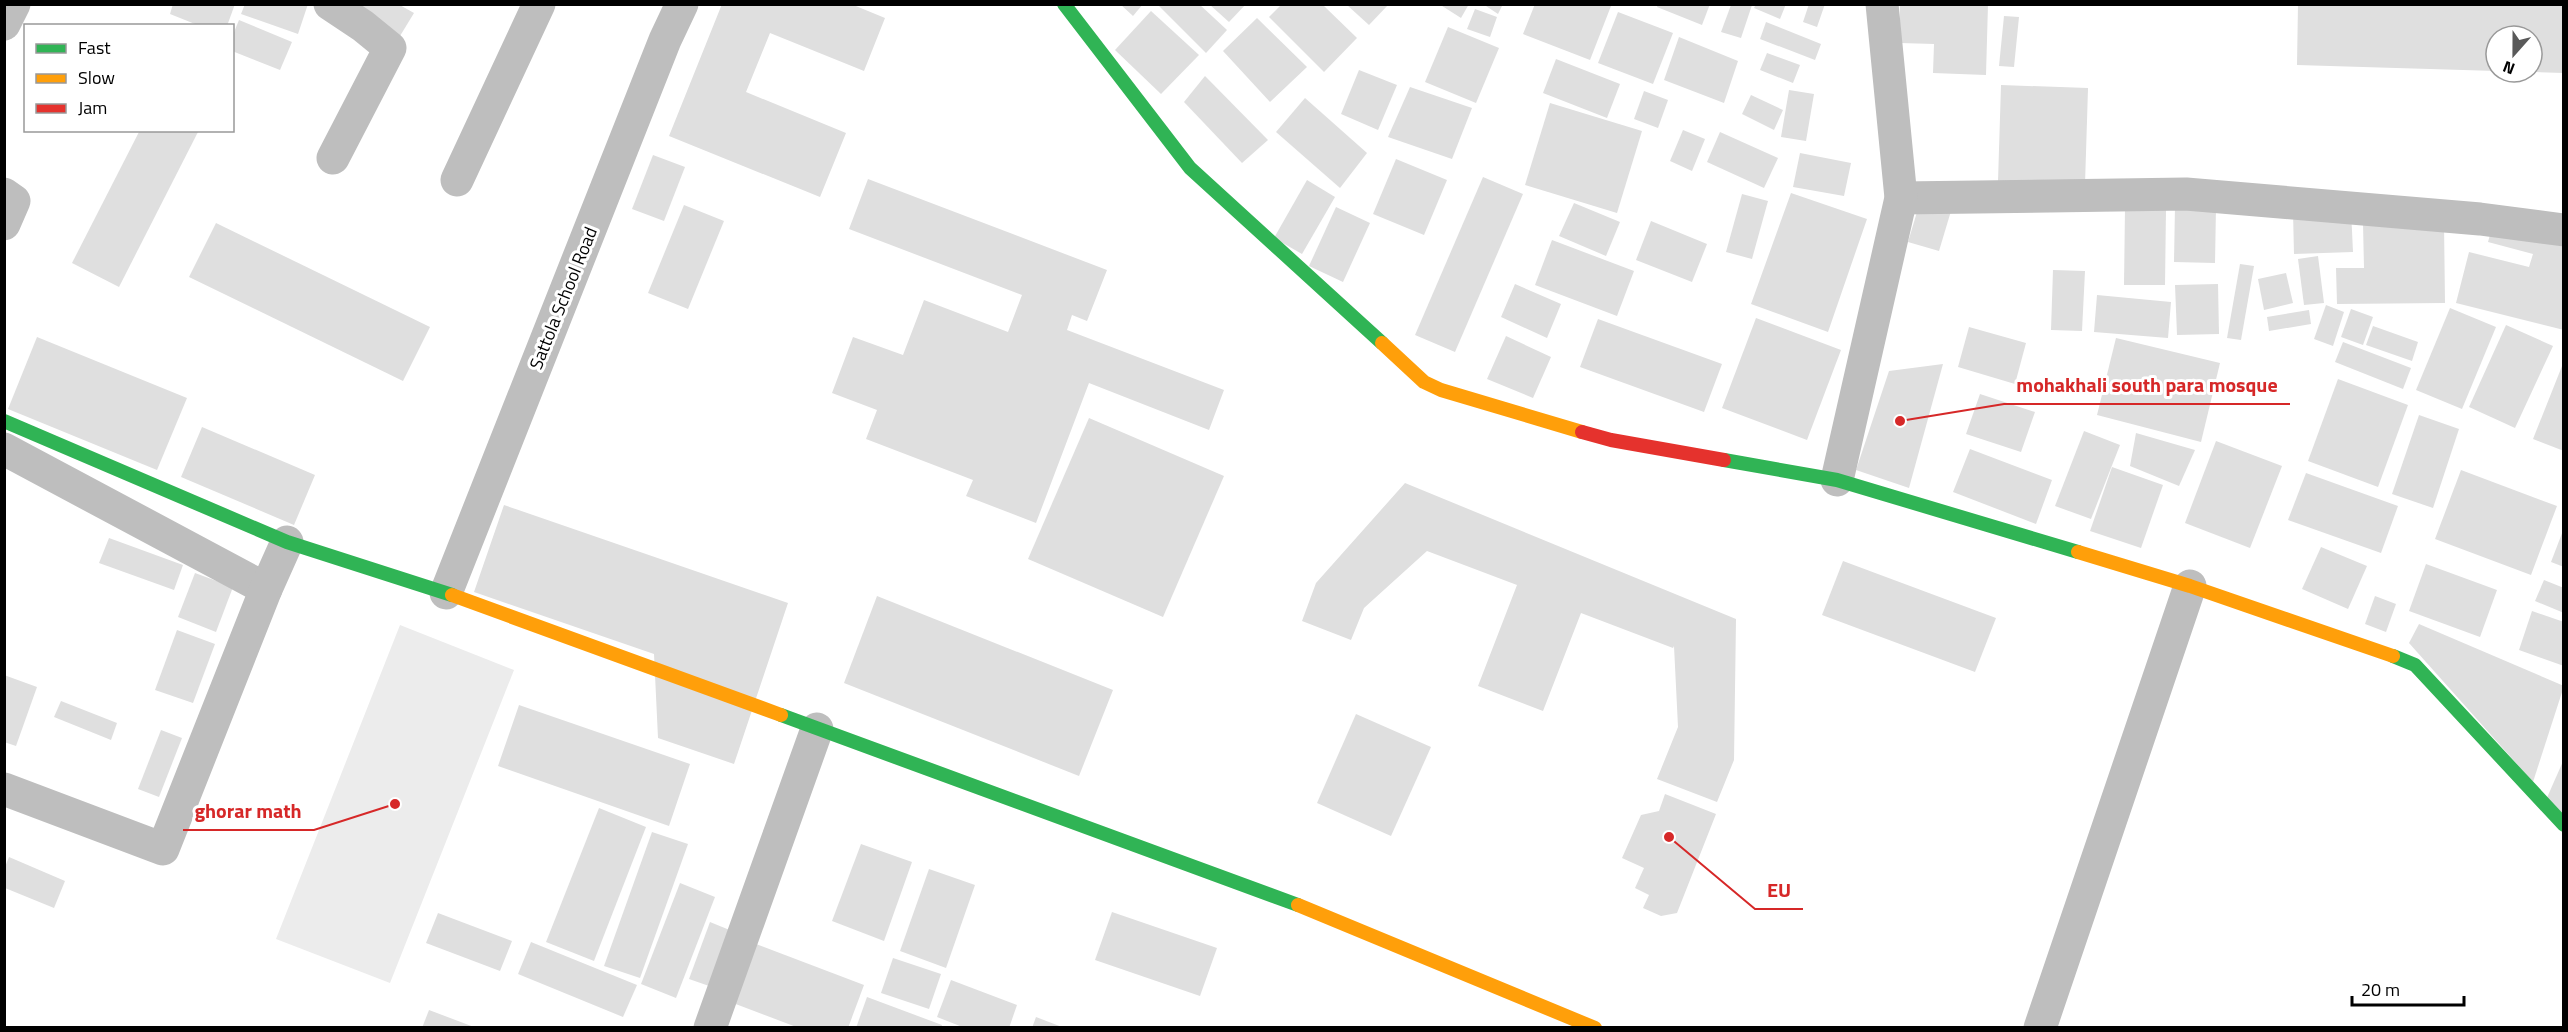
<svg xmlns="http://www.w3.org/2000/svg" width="2568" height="1032" font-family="'Titillium Web',sans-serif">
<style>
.green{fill:#ececec}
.building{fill:#dfdfdf}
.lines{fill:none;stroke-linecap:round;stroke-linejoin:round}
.street{stroke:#bebebe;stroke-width:33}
.fast{stroke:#30b455;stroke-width:14}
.slow{stroke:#ff9f0a;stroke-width:14}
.jam{stroke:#e5322d;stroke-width:14}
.labels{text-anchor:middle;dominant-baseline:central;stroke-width:6;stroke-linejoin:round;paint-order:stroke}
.street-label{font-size:18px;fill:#000;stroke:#fff}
.leader{fill:none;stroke:#d62828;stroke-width:2}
.callout-dot{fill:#d62828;stroke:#fff;stroke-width:2}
.callout-label{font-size:20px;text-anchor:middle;font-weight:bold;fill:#d62828;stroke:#fff;stroke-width:6;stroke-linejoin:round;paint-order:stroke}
</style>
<rect width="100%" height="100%" fill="#fff"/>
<polygon class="green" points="400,625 514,670 390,983 276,939"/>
<g class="building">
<polygon points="173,4 235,4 227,26 200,26 170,14"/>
<polygon points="245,4 308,4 298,34 241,14"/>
<polygon points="344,4 398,4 414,13 400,36"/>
<polygon points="722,4 851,4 885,18 864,71 770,33 746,92 846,133 820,197 669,136"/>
<polygon points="1120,4 1143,4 1133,16"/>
<polygon points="1157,4 1199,4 1227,30 1206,53"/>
<polygon points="1209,4 1246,4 1229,22"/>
<polygon points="1439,4 1469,4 1461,18"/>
<polygon points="1483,4 1503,4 1498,14"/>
<polygon points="1535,4 1611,6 1590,60 1523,34"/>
<polygon points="1658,4 1710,4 1702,25 1657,7"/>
<polygon points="1756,4 1786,4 1780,19 1754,8"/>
<polygon points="1809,4 1825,4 1817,27 1803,22"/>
<polygon points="1900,4 1988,4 1986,75 1933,73 1934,44 1900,43"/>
<polygon points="2298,4 2564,4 2564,73 2532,72 2532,36 2496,36 2496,71 2297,65"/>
<polygon points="1281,5 1323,5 1357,38 1324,72 1269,17"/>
<polygon points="1347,5 1388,5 1369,25"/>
<polygon points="1731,5 1752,5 1741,38 1721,32"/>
<polygon points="1475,9 1497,17 1490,37 1467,29"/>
<polygon points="1151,11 1199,55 1161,94 1115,50"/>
<polygon points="1618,12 1673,33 1653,84 1598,63"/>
<polygon points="2004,16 2019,17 2014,67 1999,66"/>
<polygon points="1257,18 1307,67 1270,102 1223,51"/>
<polygon points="239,20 292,42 280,70 232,51 232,37"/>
<polygon points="1766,22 1821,44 1815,60 1760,39"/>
<polygon points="1448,27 1499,48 1476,103 1425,82"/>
<polygon points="1679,37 1738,61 1724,103 1664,80"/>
<polygon points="1767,53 1800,65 1793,83 1760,70"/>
<polygon points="1556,59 1620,84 1607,118 1543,93"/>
<polygon points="1359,70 1397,85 1378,130 1341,114"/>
<polygon points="1205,76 1268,140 1242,163 1184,102"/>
<polygon points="2001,85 2088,88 2085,184 1998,181"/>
<polygon points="1410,87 1472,108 1452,159 1388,137"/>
<polygon points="1789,90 1814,94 1806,141 1781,137"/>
<polygon points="1644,91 1668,100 1658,128 1634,119"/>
<polygon points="1751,95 1783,110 1774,130 1742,114"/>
<polygon points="1305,98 1367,153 1340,188 1276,132"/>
<polygon points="1550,103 1642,131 1617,213 1525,185"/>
<polygon points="140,130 199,130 119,287 72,263"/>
<polygon points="1683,130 1705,139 1692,171 1670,161"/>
<polygon points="1720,132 1778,158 1764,188 1707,162"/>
<polygon points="1800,153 1851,163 1844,196 1793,187"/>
<polygon points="653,155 685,167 664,221 632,209"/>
<polygon points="1396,159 1447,180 1424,235 1373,214"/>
<polygon points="1483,177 1523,194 1455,352 1415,335"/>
<polygon points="868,179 1107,270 1087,321 1072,315 1067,330 1224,390 1209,430 1089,383 1036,523 966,496 973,480 866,439 877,410 832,393 853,337 903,355 924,300 1008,332 1022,295 849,229"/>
<polygon points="1307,180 1335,197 1302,254 1274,238"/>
<polygon points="1791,193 1867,219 1828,332 1751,304"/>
<polygon points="1742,194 1768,201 1752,259 1726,252"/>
<polygon points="1920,202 1951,211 1939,251 1908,242"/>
<polygon points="1574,203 1620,222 1606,256 1559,236"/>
<polygon points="684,205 724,221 688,309 648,293"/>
<polygon points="2175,206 2216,207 2215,263 2174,262"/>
<polygon points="1336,207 1370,223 1343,282 1309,266"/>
<polygon points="2125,208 2166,209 2165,285 2124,285"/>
<polygon points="2351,210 2353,252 2294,254 2293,212"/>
<polygon points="1651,221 1707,244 1692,282 1636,260"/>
<polygon points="2444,222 2445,303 2337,304 2336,268 2364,268 2363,223"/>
<polygon points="216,223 430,327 403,381 189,277"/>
<polygon points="2493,224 2564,241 2564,330 2456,303 2469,252 2529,267 2533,254 2488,242"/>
<polygon points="1552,240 1634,271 1617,316 1535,285"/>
<polygon points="2318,256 2324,303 2304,305 2298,259"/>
<polygon points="2240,264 2254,266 2241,340 2227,338"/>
<polygon points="2053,270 2085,271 2082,331 2051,330"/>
<polygon points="2286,273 2293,303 2264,310 2258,279"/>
<polygon points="1515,284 1561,304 1547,338 1501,317"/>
<polygon points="2218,284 2219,334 2177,335 2175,285"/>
<polygon points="2097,295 2171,302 2168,338 2094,332"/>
<polygon points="2326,305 2344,312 2333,346 2314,339"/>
<polygon points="2450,308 2496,327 2462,409 2416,390"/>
<polygon points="2351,309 2373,317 2363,345 2341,337"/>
<polygon points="2309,310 2311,324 2269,331 2267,317"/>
<polygon points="1756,318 1841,350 1807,440 1722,408"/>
<polygon points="1598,319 1722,364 1704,412 1580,367"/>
<polygon points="2506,325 2553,346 2515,428 2469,407"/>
<polygon points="2373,326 2418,342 2412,361 2366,345"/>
<polygon points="1969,327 2026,343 2015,384 1958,367"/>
<polygon points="1506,336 1551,357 1533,398 1487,379"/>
<polygon points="37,337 187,398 157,470 8,409"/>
<polygon points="2116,338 2220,363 2201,442 2097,415"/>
<polygon points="2343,342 2411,368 2403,389 2335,362"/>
<polygon points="2564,361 2564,451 2533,439"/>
<polygon points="1943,364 1909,488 1856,470 1889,371"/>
<polygon points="2338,379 2408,405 2378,487 2308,461"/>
<polygon points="1980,394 2035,412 2021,452 1966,434"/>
<polygon points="2419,415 2459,429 2433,508 2392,494"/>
<polygon points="1089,418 1224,476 1163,617 1028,559"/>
<polygon points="202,427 315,475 294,525 181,477"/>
<polygon points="2084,431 2120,445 2091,519 2055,506"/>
<polygon points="2136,433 2195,450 2179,486 2130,466"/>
<polygon points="2216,441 2282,466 2250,548 2185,523"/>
<polygon points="1970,449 2052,480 2036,524 1953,492"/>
<polygon points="2112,467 2163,485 2141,548 2090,531"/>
<polygon points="2461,470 2557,506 2531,575 2435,539"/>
<polygon points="2306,473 2398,506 2381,553 2288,520"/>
<polygon points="1405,483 1736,619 1734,760 1717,802 1657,779 1678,727 1674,646 1673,648 1581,613 1543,711 1478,686 1517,585 1427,551 1364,608 1351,640 1302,621 1316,583"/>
<polygon points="504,505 788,603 734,764 658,738 654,654 474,592"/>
<polygon points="2564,528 2564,567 2551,562"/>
<polygon points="109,538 183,565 174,590 99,563"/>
<polygon points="2321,547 2367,566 2348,609 2302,589"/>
<polygon points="1843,561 1996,618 1975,672 1822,615"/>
<polygon points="2426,564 2497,590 2480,637 2409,611"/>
<polygon points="195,573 233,587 216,632 178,617"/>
<polygon points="2544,580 2564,588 2564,613 2535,601"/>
<polygon points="877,596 1113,690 1079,776 844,683"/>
<polygon points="2375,596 2396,604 2386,632 2365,624"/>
<polygon points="2532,611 2564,622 2564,666 2519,650"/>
<polygon points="2419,624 2564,686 2533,782 2409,643"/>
<polygon points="177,630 215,644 193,703 155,690"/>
<polygon points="4,675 37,687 16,746 4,742"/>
<polygon points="61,701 117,723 111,740 54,717"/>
<polygon points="519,705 690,764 669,826 498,766"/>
<polygon points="1356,714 1431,747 1391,836 1317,803"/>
<polygon points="161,730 182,738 159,797 138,789"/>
<polygon points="2564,759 2564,819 2546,800"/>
<polygon points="1665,794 1716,814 1677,913 1661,916 1643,908 1649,895 1635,888 1644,868 1622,858 1641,815 1659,811"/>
<polygon points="599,808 646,827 594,961 546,942"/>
<polygon points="652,832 688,844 640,978 604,966"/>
<polygon points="861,844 912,862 884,941 832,921"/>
<polygon points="9,857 65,881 54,908 5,888 5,867"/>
<polygon points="929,869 975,885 946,968 900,951"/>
<polygon points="680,883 715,897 676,998 641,984"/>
<polygon points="1112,912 1217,948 1200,996 1095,960"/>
<polygon points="438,913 512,941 500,971 426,943"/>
<polygon points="710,922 732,931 712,987 689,979"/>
<polygon points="531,942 637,985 623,1017 518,974"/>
<polygon points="756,944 864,985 848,1028 799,1028 733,1003"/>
<polygon points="893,958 941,974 929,1009 881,993"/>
<polygon points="951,980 1017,1005 1009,1028 965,1028 937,1017"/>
<polygon points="867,997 942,1025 941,1028 856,1028"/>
<polygon points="429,1010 474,1027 474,1028 422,1028"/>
<polygon points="1036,1017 1062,1027 1062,1028 1032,1028"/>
</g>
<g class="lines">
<g class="street">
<polyline points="330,4 363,26 390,48 333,158"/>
<polyline points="4,24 14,4"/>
<polyline points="457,180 539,4"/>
<polyline points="4,194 14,201 4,224"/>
<polyline points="1901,198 2186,194 2480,219 2564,230"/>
<polyline points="4,449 266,589"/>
<polyline points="1837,480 1901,198 1882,4"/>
<polyline points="446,593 665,40 682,4"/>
<polyline points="4,789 163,849 266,589 287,542"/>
<polyline points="710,1028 817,729"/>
<polyline points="2040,1028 2190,586"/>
</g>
<g class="fast">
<polyline points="1064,4 1190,168 1382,343"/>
<polyline points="4,421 287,542 452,595"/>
<polyline points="1724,460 1837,480 2078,552"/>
<polyline points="2393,656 2415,665 2564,825"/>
<polyline points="781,715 1298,905"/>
</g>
<g class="slow">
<polyline points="1382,343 1424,382 1441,390 1582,432"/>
<polyline points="2078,552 2190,586 2393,656"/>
<polyline points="452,595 781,715"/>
<polyline points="1298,905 1595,1028"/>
</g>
<polyline class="jam" points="1582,432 1611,440 1724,460"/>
</g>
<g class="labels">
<g class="street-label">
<text transform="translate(563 298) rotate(-68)">Sattola School Road</text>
</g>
</g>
<path class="leader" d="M1900 421L2004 404H2290M395 804L314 830H183M1669 837L1755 909H1803"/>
<g class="callout-dot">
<circle cx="1900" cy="421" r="6"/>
<circle cx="395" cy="804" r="6"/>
<circle cx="1669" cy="837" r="6"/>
</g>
<g class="callout-label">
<text x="2147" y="392">mohakhali south para mosque</text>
<text x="248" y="818">ghorar math</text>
<text x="1779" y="897">EU</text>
</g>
<rect width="2568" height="1032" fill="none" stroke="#000000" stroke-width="12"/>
<rect x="24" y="24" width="210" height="108" fill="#ffffff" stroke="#999999" stroke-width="1.5"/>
<rect x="36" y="44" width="30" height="9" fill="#30b455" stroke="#999999" stroke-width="1.5"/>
<text x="78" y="54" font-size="18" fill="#000000">Fast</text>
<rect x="36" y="74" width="30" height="9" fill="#ff9f0a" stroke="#999999" stroke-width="1.5"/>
<text x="78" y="84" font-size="18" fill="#000000">Slow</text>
<rect x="36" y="104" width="30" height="9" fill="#e5322d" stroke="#999999" stroke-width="1.5"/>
<text x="78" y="114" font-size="18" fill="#000000">Jam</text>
<g transform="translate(2514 54) rotate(201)"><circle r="28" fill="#ffffff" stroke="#999999" stroke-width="1.5"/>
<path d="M0-4.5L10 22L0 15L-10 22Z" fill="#595959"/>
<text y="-9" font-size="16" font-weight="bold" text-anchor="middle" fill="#000000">N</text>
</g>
<path d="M2352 996v9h112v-9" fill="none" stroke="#000000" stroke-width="3"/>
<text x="2361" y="996" font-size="18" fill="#000000" stroke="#ffffff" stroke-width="4.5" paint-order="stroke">20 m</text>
</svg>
